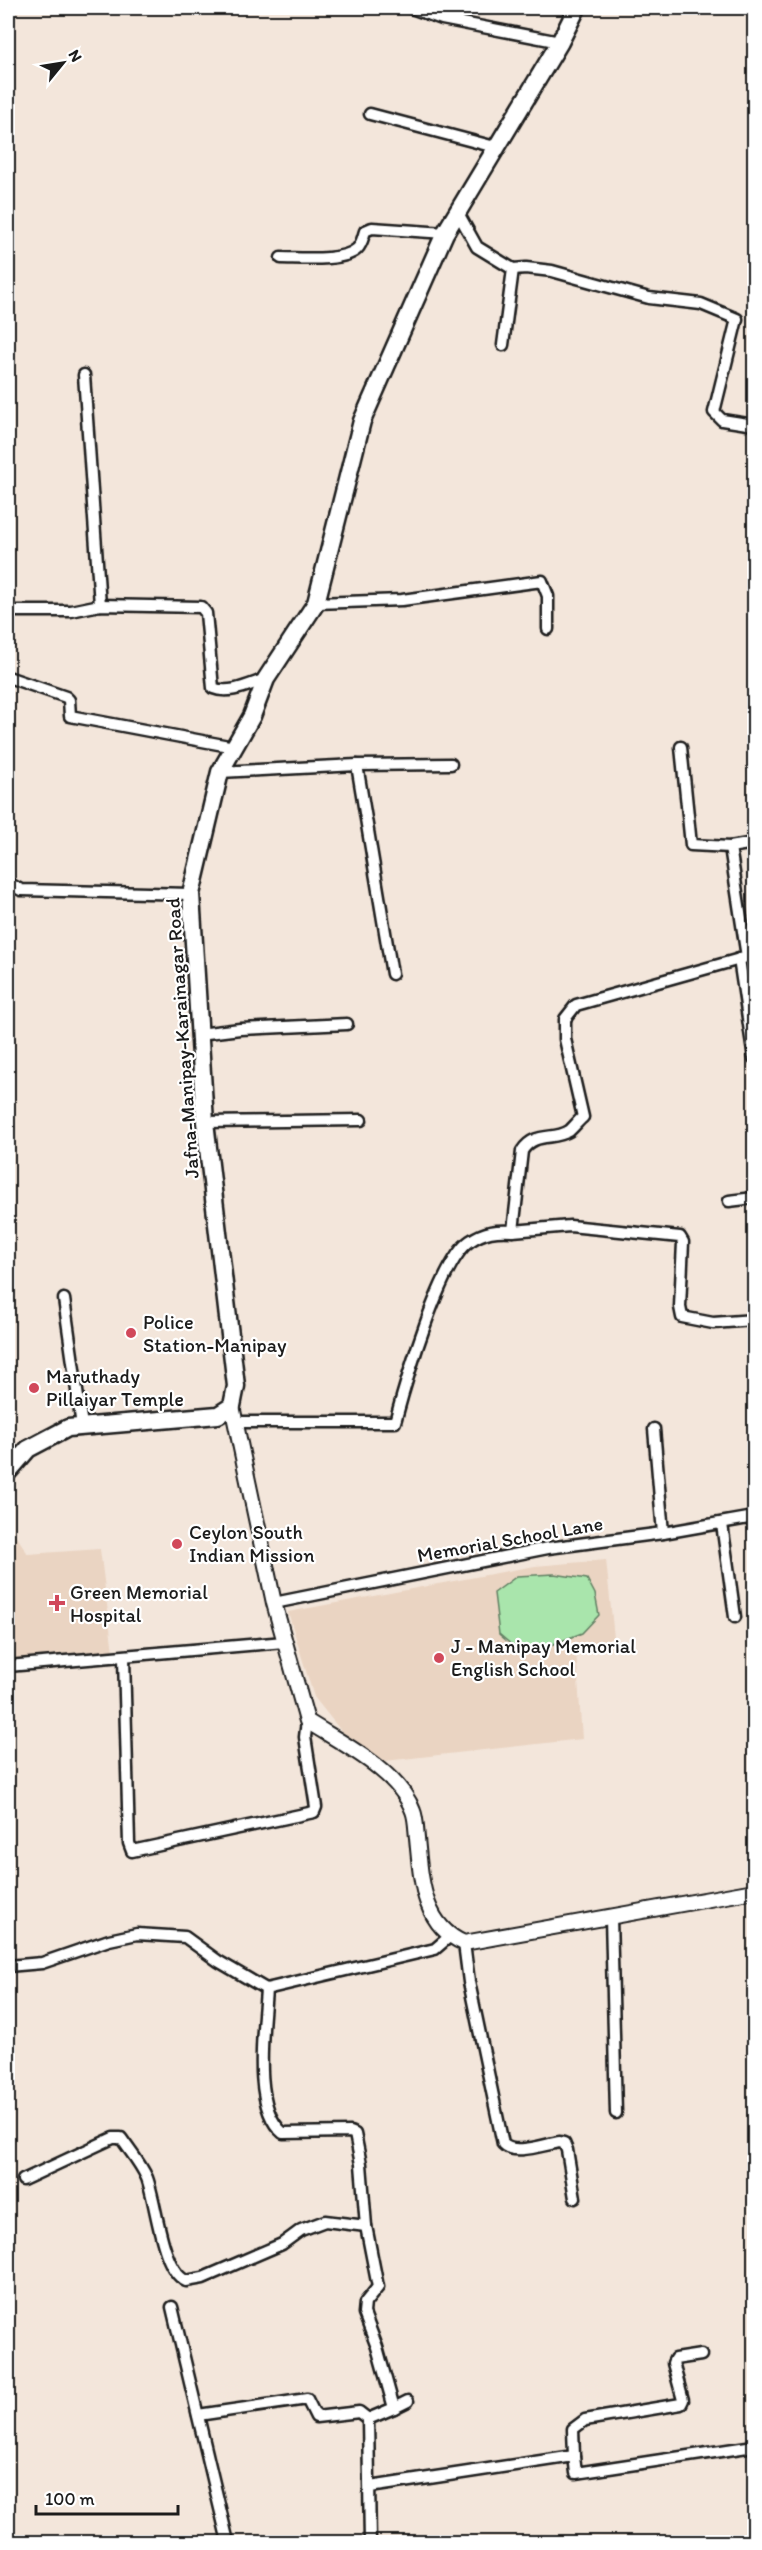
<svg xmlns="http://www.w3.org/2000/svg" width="762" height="2550" font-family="Itim,sans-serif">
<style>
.built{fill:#ead4c2}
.green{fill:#a9e5ac;stroke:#628064;stroke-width:1.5}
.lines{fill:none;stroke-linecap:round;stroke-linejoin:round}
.minor-casing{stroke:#1c1c1c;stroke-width:15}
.tertiary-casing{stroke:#1c1c1c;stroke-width:18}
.primary-casing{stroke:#1c1c1c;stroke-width:21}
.minor{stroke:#fff;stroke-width:10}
.tertiary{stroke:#fff;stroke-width:14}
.primary{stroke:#fff;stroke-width:16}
.poi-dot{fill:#d1495b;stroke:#fff;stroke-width:2}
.labels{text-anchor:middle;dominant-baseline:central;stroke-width:4.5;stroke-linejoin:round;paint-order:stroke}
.street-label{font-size:20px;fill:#1c1c1c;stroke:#fff}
.poi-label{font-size:20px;fill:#1c1c1c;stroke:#fff;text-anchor:start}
</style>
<rect width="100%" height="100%" fill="#f3e6db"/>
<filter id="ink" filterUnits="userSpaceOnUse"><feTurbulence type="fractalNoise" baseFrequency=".0167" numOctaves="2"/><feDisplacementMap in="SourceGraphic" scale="12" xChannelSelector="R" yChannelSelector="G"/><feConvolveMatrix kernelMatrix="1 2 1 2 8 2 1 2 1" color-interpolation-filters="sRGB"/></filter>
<g filter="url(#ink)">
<g class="built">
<polygon points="8,1523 28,1554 100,1549 113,1652 8,1660"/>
<polygon points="606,1560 614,1638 576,1649 582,1739 385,1761 342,1732 314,1697 288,1612 535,1566"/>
</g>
<polygon class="green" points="554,1574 587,1579 595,1594 599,1615 582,1633 538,1650 513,1646 499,1634 494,1593 517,1576"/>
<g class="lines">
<defs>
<g id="minor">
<polyline points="411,8 442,19 560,42"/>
<polyline points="370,114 495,147"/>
<polyline points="458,213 477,247 513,269 526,268 552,271 649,298 701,304 737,319 714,412 722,420 754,425"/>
<path d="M281,258C300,258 343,262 357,249C362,244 363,237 365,231L372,228L445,233"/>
<polyline points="503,345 513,269"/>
<polyline points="84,375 100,605"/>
<polyline points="316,603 402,600 542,581 548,596 548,629"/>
<path d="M8,611H71L100,605L201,607L206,613L213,688C230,695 250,684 266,679"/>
<polyline points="8,677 66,697 69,700 70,716 234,747"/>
<polyline points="681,747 691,845 730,847 754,843"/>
<polyline points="357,765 451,764"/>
<polyline points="220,772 357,765 392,974"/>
<polyline points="8,883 21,890 191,894"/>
<polyline points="739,959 754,1058"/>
<polyline points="199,1034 240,1029 347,1024"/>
<polyline points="205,1122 361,1120"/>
<polyline points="729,1201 754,1198"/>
<polyline points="513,1231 570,1226 680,1237 683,1242 680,1307 682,1317 713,1323 754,1320"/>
<polyline points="64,1299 82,1426"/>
<path d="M238,1422H395C405,1385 440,1261 470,1241C485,1231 496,1230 513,1231L522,1151C535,1131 553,1141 569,1131C574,1127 578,1121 583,1117L565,1039V1019L576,1005L747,957L730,847"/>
<polyline points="654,1429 663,1533"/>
<polyline points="722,1524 735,1617"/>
<polyline points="274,1603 548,1548 663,1533 754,1517"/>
<polyline points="124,1658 129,1843 132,1851 314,1812 316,1807 305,1737 307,1721"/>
<polyline points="8,1666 284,1642"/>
<polyline points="611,1917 616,2113"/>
<path d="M464,1943L469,1982L503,2144C514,2156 545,2144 560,2142L564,2143L567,2150L575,2198"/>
<polyline points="8,1966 42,1963 109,1940 137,1934 185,1937 218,1961 266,1989"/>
<path d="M23,2180L113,2138H121C130,2151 141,2164 147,2178C157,2205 161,2269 186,2281L203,2278L282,2244L301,2230L325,2221L366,2226"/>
<polyline points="172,2307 228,2542"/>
<polyline points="394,2408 408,2401"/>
<polyline points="198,2415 307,2399 316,2417 359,2412 368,2419"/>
<polyline points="574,2456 573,2429 585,2420 681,2404 683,2400 673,2363 675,2359 701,2355"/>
<polyline points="370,2487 574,2456 576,2473 754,2446"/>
<path d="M370,2542L368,2419L394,2408L377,2347L364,2313L365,2303L378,2287L366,2226L361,2164L355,2134L350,2132L283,2133C251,2107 264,2026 266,1989L435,1949L449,1937"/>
</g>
<path id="tertiary" d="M232,1406L274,1603L307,1721C341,1743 399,1771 413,1811C416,1818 416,1829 417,1838C421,1878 422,1925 464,1943L754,1891"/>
<polyline id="primary" points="8,1472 28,1449 68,1428 218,1415 232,1406 236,1386 205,1122 191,894 220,772 252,716 266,679 316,603 362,421 445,233 560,42 577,8"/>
</defs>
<use href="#minor" class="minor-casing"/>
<use href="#tertiary" class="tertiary-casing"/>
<use href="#primary" class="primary-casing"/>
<use href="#minor" class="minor"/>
<use href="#tertiary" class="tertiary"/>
<use href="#primary" class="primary"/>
</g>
</g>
<g class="poi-dot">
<circle cx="131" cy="1333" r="6"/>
<circle cx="34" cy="1388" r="6"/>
<circle cx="177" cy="1544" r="6"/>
<path d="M54 1594h6v6h6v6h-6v6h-6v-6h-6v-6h6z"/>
<circle cx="439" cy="1658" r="6"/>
</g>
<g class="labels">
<g class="street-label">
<text transform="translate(182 1038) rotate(-94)">Jafna-Manipay-Karainagar Road</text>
<text transform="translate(510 1539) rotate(-10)">Memorial School Lane</text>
</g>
<g class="poi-label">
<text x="143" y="1322">Police<tspan x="143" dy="23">Station-Manipay</tspan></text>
<text x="46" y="1376">Maruthady<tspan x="46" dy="23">Pillaiyar Temple</tspan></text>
<text x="189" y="1532">Ceylon South<tspan x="189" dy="23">Indian Mission</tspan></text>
<text x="70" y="1592">Green Memorial<tspan x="70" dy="23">Hospital</tspan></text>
<text x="451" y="1646">J - Manipay Memorial<tspan x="451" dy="23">English School</tspan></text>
</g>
</g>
<rect width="762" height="2550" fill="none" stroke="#fff" stroke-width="30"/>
<rect x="15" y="15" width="732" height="2520" fill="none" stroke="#1c1c1c" stroke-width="2" filter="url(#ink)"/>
<g transform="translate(63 63) rotate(60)" stroke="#ffffff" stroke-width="4.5" paint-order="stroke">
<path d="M0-4.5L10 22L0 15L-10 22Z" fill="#1c1c1c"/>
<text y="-9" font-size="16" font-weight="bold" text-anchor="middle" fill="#1c1c1c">N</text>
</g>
<path d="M36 2505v9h142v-9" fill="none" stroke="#1c1c1c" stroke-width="3"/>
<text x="45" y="2505" font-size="18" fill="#1c1c1c" stroke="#ffffff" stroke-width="4.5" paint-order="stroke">100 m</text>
</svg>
